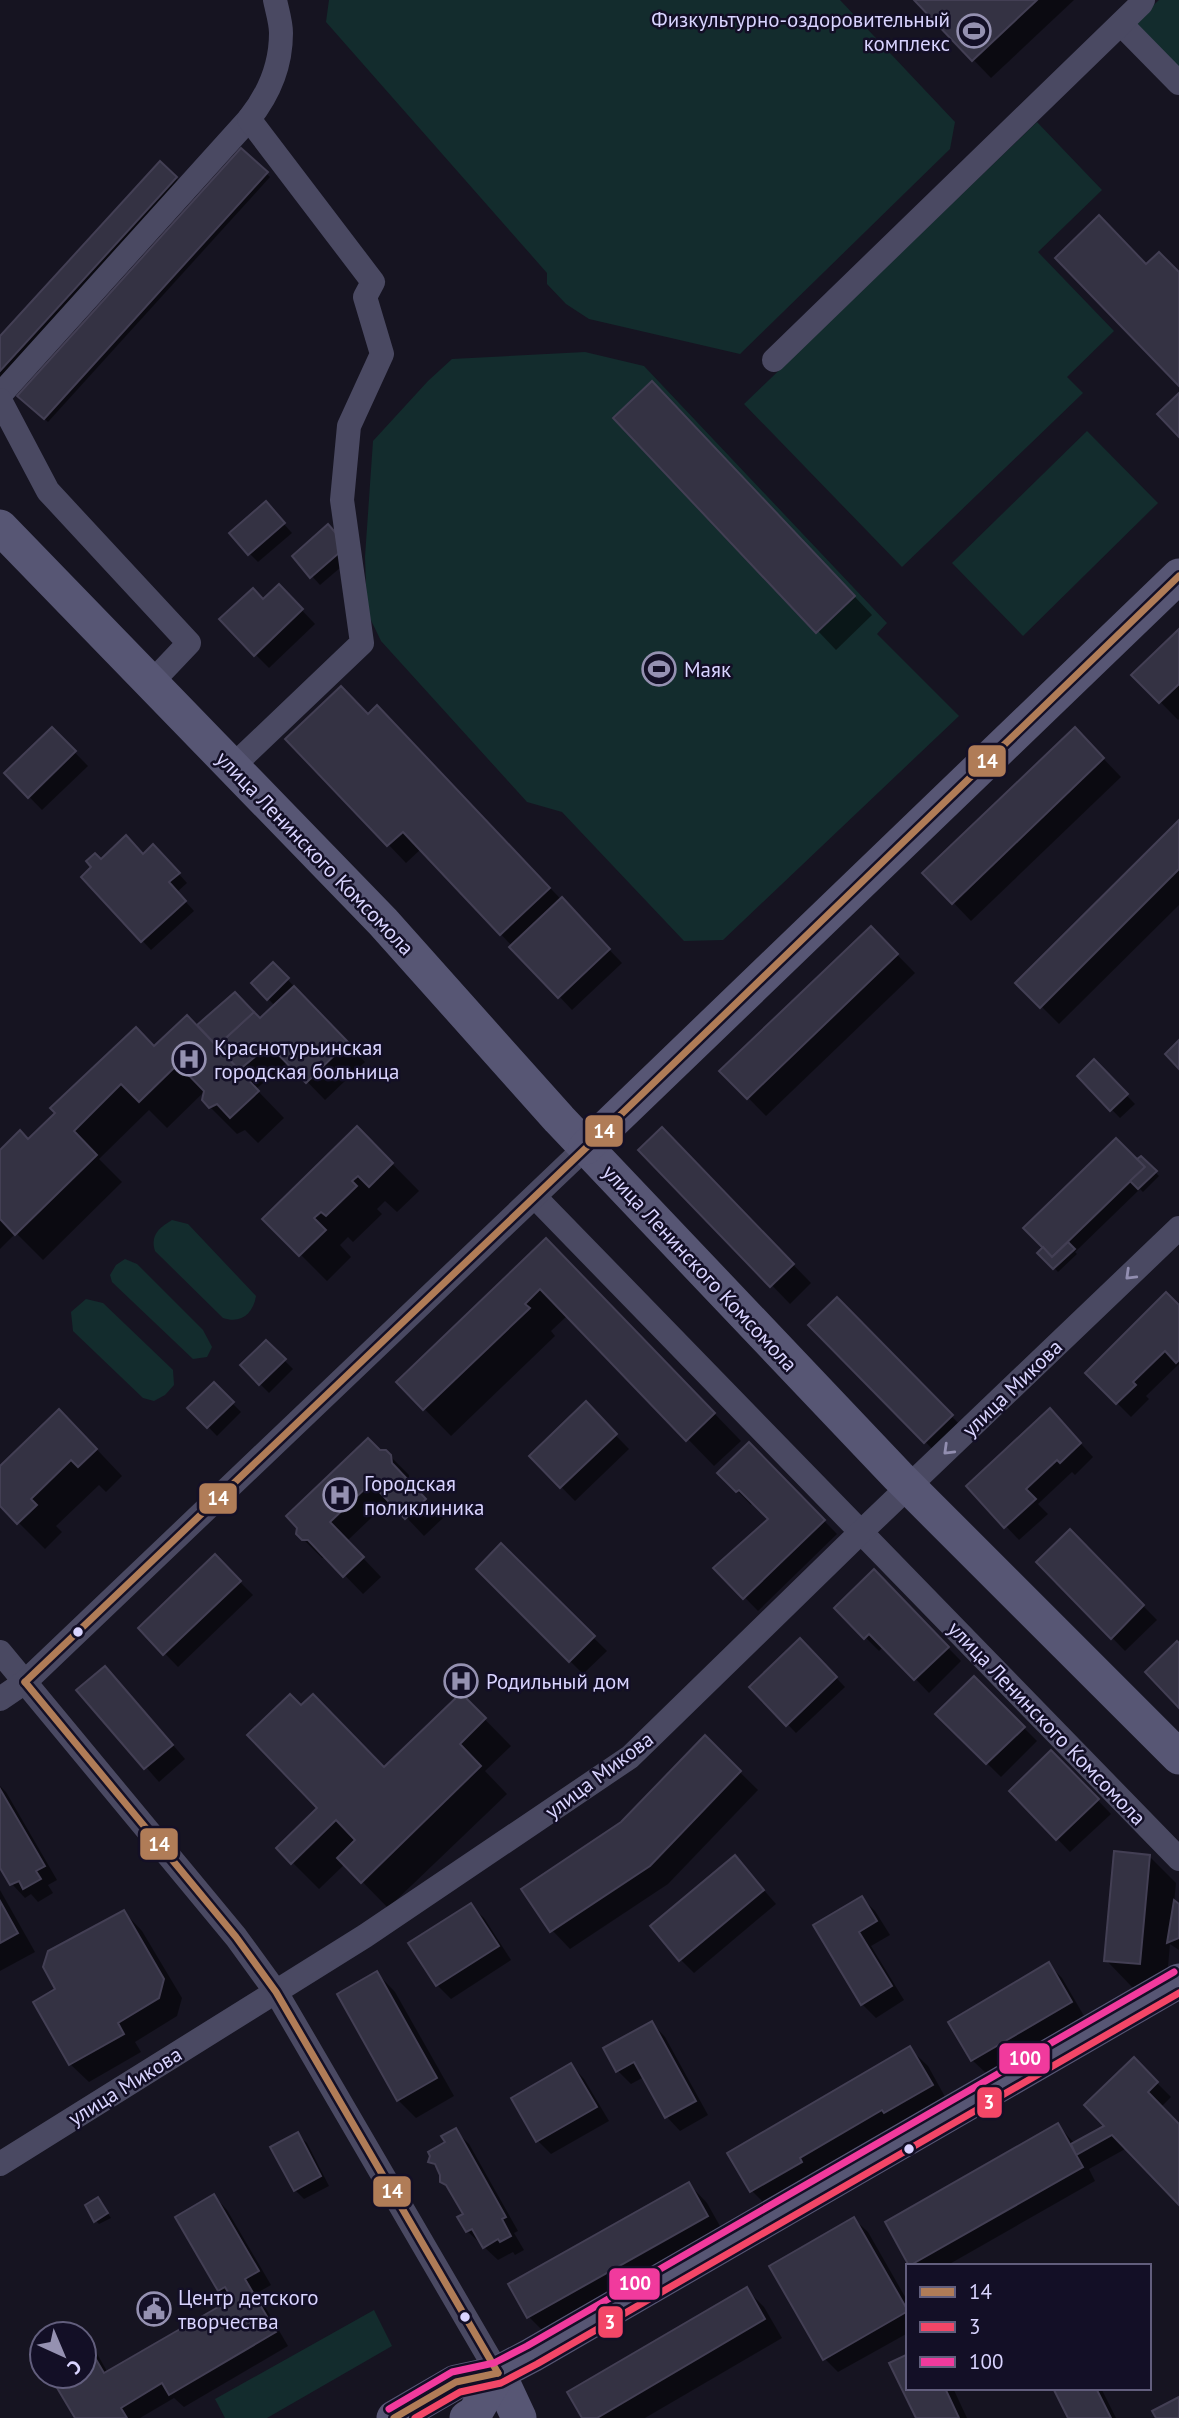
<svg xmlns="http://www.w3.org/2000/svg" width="1179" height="2418" font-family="'PT Sans',sans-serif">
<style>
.green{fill:#132c2d}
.shadow{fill:#0007}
.building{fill:#343243;stroke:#433f54;stroke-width:2}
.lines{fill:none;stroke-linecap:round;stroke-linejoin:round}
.street{stroke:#4a4962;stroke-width:24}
.secondary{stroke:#575674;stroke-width:35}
.bus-1-casing{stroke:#130f26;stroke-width:12}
.bus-2-casing{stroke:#130f26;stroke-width:12}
.bus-3-casing{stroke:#130f26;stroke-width:12}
.bus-1{stroke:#b07c57;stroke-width:7}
.bus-2{stroke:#f34667;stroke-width:7}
.bus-3{stroke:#f13a9d;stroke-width:7}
.oneway{stroke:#928eb0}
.bus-dot{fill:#d9d4ff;stroke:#130f26;stroke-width:2.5}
.labels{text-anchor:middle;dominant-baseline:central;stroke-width:5;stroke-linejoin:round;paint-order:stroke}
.poi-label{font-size:21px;fill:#d9d4ff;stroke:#130f26;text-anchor:start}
.street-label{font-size:21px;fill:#d9d4ff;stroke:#130f26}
.line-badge{stroke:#130f26;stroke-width:2.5}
.badge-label{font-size:19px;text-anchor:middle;font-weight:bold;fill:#fff}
</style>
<rect width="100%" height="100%" fill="#161421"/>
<g class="green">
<polygon points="329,0 840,0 955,122 950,149 740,354 589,319 566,304 547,284 547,273 326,22"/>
<polygon points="1159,0 1179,0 1179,69 1134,24"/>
<polygon points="1037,122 1102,190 1038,252 1114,331 1067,377 1083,393 902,567 744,404"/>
<polygon points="585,352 644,366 887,623 877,634 959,716 723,940 684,941 562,812 527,802 381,641 367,612 365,557 373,441 428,381 452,359"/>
<polygon points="1087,431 1158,503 1023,636 952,563"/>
<path d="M172,1220L188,1224L256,1296C253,1314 241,1324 223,1318L155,1251C150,1235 159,1228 172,1220Z"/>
<polygon points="125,1259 137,1264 203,1330 212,1347 207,1357 193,1359 112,1282 110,1275 116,1265"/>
<polygon points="86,1299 103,1303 173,1370 174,1385 165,1395 154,1401 143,1398 73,1331 71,1312"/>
<polygon points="374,2310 392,2346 267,2418 225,2418 215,2399"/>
</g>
<g class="shadow">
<polygon points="916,0 1074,0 991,78"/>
<polygon points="242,150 270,177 48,422 20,396"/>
<polygon points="160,163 180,182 0,379 0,339"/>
<polygon points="670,401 872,615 836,650 616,418"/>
<polygon points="274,513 292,533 258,562 250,554"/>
<polygon points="328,527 354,556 320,585 294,556"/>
<polygon points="279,586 315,624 269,668 255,654 264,601"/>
<polygon points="1179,631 1179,719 1178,720 1134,675"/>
<polygon points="368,716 395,726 622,963 572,1010 421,849 406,863 288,739"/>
<polygon points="52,729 88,766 42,810 6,773"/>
<polygon points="1075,729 1121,777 971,921 925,873"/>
<polygon points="1179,822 1179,905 1059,1024 1018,983"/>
<polygon points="162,855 187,883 177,892 194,911 151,950 83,877 101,861"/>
<polygon points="871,928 915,973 766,1116 722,1071"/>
<polygon points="273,964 365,1062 325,1100 288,1062 256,1089 284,1118 258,1143 245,1130 237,1134 210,1107 207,1089 167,1128 149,1110 99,1159 122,1182 43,1260 16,1233 0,1249 0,1152 28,1141 154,1048 197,1027 235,995 260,1021 275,1006 253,983"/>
<polygon points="1094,1062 1135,1104 1120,1118 1079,1076"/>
<polygon points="357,1128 419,1191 397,1212 385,1201 377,1209 382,1214 353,1242 348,1237 340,1245 351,1257 327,1281 265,1219"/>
<polygon points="680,1148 811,1283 790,1304 641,1150"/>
<polygon points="1141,1158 1159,1176 1143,1192 1140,1189 1075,1252 1077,1254 1058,1272 1040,1253"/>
<polygon points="573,1267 741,1441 714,1466 568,1315 551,1331 555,1336 451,1436 398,1382"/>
<polygon points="837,1300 970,1435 943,1460 811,1325"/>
<polygon points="1179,1308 1179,1364 1146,1396 1149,1399 1131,1417 1087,1373"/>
<polygon points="266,1342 293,1369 269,1393 242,1366"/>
<polygon points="214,1385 241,1412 217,1436 190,1408"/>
<polygon points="585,1404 629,1449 575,1501 531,1456"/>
<polygon points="1063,1424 1093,1457 1075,1475 1072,1472 1038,1504 1048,1514 1019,1540 968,1486"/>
<polygon points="86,1438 122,1476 106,1492 99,1485 56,1526 62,1532 45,1549 0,1504 0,1469"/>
<polygon points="749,1444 837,1534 758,1611 716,1568 770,1520 753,1502 751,1505 720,1473"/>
<polygon points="380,1452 386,1452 409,1475 409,1483 443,1518 424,1536 390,1500 347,1541 381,1577 363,1594 327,1557 322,1558 298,1534"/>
<polygon points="1070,1532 1157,1620 1125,1651 1039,1562"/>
<polygon points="501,1546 607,1651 583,1674 478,1569"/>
<polygon points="215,1557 253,1595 178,1667 140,1628"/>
<polygon points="874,1572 961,1661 929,1693 884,1646 879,1651 836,1608"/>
<polygon points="800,1640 845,1687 796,1733 751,1687"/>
<polygon points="974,1678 1037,1741 1001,1777 937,1714"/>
<polygon points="118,1681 185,1759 159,1782 79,1690"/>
<polygon points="461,1695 511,1746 485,1771 507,1794 388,1908 345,1864 319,1889 278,1848 320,1808 385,1769"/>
<polygon points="705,1738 758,1790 668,1884 570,1949 552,1930 622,1824"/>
<polygon points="1065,1766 1111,1814 1070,1852 1011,1791"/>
<polygon points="0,1786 6,1792 57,1880 48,1885 53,1893 38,1902 31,1894 25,1898 12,1884 0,1864"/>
<polygon points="735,1857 776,1904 694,1973 681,1960"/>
<polygon points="1150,1857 1176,1883 1174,1903 1179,1906 1179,1950 1170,1944 1166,1990 1132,1987 1106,1960"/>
<polygon points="0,1890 35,1952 0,1971"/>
<polygon points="862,1898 875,1911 890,1935 871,1946 904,2000 876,2018 862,2004 815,1926"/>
<polygon points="470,1905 484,1918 511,1960 451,1999 437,1985"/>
<polygon points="124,1912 142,1931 182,1998 177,2016 135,2042 141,2052 89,2082 70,2064 58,1990"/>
<polygon points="1049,1965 1062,1978 1084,2016 986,2073 972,2060"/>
<polygon points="377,1973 395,1992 454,2096 416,2118 398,2100"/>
<polygon points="652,2023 665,2037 708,2115 680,2131 667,2117 644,2077 631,2084 618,2071"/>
<polygon points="909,2048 928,2066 949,2104 770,2209 752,2191"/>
<polygon points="1134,2060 1171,2097 1161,2107 1179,2126 1179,2202 1127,2148 1089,2169 1095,2181 946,2266 911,2265 1058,2125 1075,2144 1107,2127"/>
<polygon points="571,2065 584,2079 609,2121 551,2154 538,2141"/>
<polygon points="455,2130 469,2144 518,2231 514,2233 524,2250 515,2255 513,2252 498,2260 467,2231 465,2215 452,2192 441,2181 441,2173 430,2161 448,2143"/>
<polygon points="298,2135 307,2143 329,2186 304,2199 295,2190"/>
<polygon points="689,2184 707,2203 725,2235 547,2335 529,2317 510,2285"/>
<polygon points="214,2196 227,2210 271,2285 257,2293 288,2346 184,2407 174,2398 140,2418 77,2418 52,2376 84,2376 84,2337 92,2345 108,2373 231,2301 219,2290"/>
<polygon points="98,2199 111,2218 99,2224 96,2221"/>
<polygon points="854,2219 868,2232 908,2302 908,2333 838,2372 825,2359"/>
<polygon points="746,2289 764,2307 782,2338 645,2418 584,2418"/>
<polygon points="908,2388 953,2388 967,2418 918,2418"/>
<polygon points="1055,2388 1101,2388 1116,2418 1070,2418"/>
</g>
<g class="building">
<polygon points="914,0 1037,0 972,61"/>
<polygon points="241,148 268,172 44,419 17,396"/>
<polygon points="160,161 177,177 0,371 0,336"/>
<polygon points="1099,215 1146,264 1159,252 1179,272 1179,386 1055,258"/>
<polygon points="652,381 855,596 816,633 613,418"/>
<polygon points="1179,393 1179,437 1157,414"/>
<polygon points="266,501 285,523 248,555 229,533"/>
<polygon points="328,524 347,546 310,578 292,556"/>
<polygon points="279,584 303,609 254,656 219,619 253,588 263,599"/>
<polygon points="1179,629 1179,684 1159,703 1131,675"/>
<polygon points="341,686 368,714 377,705 550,888 500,935 403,832 387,846 285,739"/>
<polygon points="52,727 76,751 28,798 4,773"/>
<polygon points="1075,727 1104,758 952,904 922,873"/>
<polygon points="1179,820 1179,869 1040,1008 1015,983"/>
<polygon points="126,835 143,854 153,844 180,873 169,882 186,901 141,942 81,877 91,867 86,861 95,853 101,859"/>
<polygon points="562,897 610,949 558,998 509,947"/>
<polygon points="871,926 898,954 747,1099 719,1071"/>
<polygon points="273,962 289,978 267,1000 251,983"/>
<polygon points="294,986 348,1042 306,1083 269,1045 239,1070 217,1046 254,1012 260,1018"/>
<polygon points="235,992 254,1012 217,1046 197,1025"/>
<polygon points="187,1015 259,1091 230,1118 217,1104 209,1108 202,1100 204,1091 178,1064 139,1102 121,1084 74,1131 97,1155 15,1235 0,1219 0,1150 20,1130 28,1139 55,1113 50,1108 136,1027 154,1046"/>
<polygon points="1179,1040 1179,1069 1165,1054"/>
<polygon points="1094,1059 1128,1094 1110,1111 1077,1076"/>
<polygon points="357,1126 393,1163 369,1187 358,1176 352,1181 357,1186 326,1216 321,1212 314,1218 326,1230 299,1256 262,1219"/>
<polygon points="662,1127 794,1264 770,1287 638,1150"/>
<polygon points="1116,1138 1145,1167 1052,1257 1023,1228"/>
<polygon points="1141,1156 1157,1171 1138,1189 1130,1181 1145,1167 1137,1159"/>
<polygon points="546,1238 715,1413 686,1441 540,1289 525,1304 530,1308 423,1410 396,1382"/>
<polygon points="1068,1242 1075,1249 1053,1269 1037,1253 1043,1247 1052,1257"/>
<polygon points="1166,1292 1179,1305 1179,1360 1176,1363 1165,1351 1133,1382 1136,1385 1116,1404 1085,1373"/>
<polygon points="837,1297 953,1415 924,1443 808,1325"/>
<polygon points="266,1340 286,1359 259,1385 240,1365"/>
<polygon points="214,1382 234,1402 207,1428 187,1408"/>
<polygon points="586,1401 617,1434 560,1488 529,1456"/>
<polygon points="1050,1408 1081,1443 1060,1463 1057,1460 1026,1489 1036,1499 1004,1528 966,1486"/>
<polygon points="59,1409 97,1449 78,1467 71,1460 31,1499 37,1505 17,1524 0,1506 0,1466"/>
<polygon points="368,1438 380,1450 386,1450 391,1455 392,1463 426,1499 405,1519 371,1483 330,1522 364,1557 343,1577 308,1540 302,1540 296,1534 297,1528 286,1516"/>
<polygon points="749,1442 825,1520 743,1599 713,1568 768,1519 739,1490 736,1492 717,1473"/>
<polygon points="1070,1529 1144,1605 1111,1639 1036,1562"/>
<polygon points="501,1543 595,1636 569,1662 476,1569"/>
<polygon points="215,1554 241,1581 163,1655 138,1628"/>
<polygon points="874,1569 949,1647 914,1680 869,1634 864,1639 834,1608"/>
<polygon points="800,1638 837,1677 786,1726 749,1687"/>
<polygon points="1177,1641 1179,1643 1179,1708 1145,1672"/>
<polygon points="105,1666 173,1745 144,1769 76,1690"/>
<polygon points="974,1676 1025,1727 986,1764 935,1714"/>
<polygon points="461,1693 486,1718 460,1744 481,1766 361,1883 337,1858 355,1840 336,1820 291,1864 276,1848 317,1808 247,1735 290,1694 301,1705 313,1694 384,1767"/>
<polygon points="705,1735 741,1771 650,1866 550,1932 521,1889 621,1822"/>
<polygon points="1051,1750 1099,1799 1056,1840 1009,1791"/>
<polygon points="0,1789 45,1866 36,1871 41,1879 23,1889 19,1881 10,1885 0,1868"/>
<polygon points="1114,1851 1150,1855 1140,1964 1104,1961"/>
<polygon points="735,1855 764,1890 679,1961 650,1926"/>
<polygon points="862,1896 877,1921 859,1932 892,1986 861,2005 813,1925"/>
<polygon points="1174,1900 1179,1904 1179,1938 1167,1943"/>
<polygon points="0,1901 18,1933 0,1943"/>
<polygon points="471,1903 499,1946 436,1986 408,1943"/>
<polygon points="124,1910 164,1979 159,1998 118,2023 124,2034 69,2065 33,2002 55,1989 43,1967 48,1951"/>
<polygon points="1049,1962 1072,2002 971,2061 948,2022"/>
<polygon points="377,1971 437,2078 397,2101 337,1994"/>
<polygon points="652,2021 696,2101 665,2118 634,2062 616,2072 603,2048"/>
<polygon points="910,2046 933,2085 884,2113 882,2110 800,2158 802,2162 750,2192 727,2153"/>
<polygon points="1134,2057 1158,2082 1148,2092 1179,2124 1179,2205 1112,2135 1076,2155 1071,2144 1104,2126 1084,2105"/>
<polygon points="571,2063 597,2107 536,2142 511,2098"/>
<polygon points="1058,2123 1083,2167 909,2266 885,2222"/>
<polygon points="456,2128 506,2217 502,2219 511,2236 500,2242 498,2239 483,2248 472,2229 466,2232 457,2217 463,2214 446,2185 440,2182 440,2175 435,2164 428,2162 430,2156 428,2152 445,2142 441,2136"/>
<polygon points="298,2132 321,2176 294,2191 270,2147"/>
<polygon points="689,2182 708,2216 527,2318 508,2284"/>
<polygon points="214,2194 259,2271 245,2279 276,2332 169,2395 162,2383 121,2408 127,2418 75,2418 50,2376 84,2376 84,2339 104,2373 232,2299 225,2287 218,2291 175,2217"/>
<polygon points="98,2197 108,2213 94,2222 85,2205"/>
<polygon points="854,2217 908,2311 823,2360 769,2266"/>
<polygon points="747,2287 765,2319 597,2418 582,2418 567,2392"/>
<polygon points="908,2354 908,2388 945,2388 959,2418 916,2418 889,2363"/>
<polygon points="1053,2388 1096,2388 1111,2418 1068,2418"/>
<polygon points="1179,2397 1179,2418 1156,2418 1152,2411"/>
</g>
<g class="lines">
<g class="street">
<polyline points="1121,24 1179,83"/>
<polyline points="774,360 1141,4 1143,0"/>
<polyline points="0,395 249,119"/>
<polyline points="0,400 48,491 189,643 152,682"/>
<path d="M232,767L362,643L342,500L349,426L382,354L365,297L373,282L249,119C269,94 281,66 281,33C281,22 277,10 275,0"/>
<polyline points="535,1197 1179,1859"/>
<polyline points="0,1652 236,1937 276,1992 498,2373"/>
<polyline points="0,1699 25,1682 586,1147"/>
<polyline points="0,2164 365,1936 630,1757 861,1532 1179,1228"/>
</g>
<g class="secondary">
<polyline points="0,527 383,922 559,1119 898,1476 1179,1757"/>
<polyline points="586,1147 1179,576"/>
<polyline points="498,2373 519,2418"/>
<polyline points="394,2418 456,2382 498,2373 532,2355 1179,1981"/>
<polyline points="467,2418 475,2413 498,2373"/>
</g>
<defs>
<g id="bus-1">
<polyline points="25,1682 609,1126 1179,576"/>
<polyline points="25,1682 236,1937 276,1992 498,2373"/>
<polyline points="394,2418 456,2382 498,2373"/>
</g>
<polyline id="bus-2" points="415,2418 460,2392 501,2383 537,2364 1179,1993"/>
<polyline id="bus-3" points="389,2409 452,2372 494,2363 527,2346 1174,1972"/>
</defs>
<use href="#bus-1" class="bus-1-casing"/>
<use href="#bus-2" class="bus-2-casing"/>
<use href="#bus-3" class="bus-3-casing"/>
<use href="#bus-1" class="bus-1"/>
<use href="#bus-2" class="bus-2"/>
<use href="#bus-3" class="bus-3"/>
</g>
<defs><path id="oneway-chevron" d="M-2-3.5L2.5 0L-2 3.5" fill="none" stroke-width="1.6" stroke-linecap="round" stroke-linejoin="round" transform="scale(1.75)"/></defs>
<g class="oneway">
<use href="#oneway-chevron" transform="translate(1130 1275) rotate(136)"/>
<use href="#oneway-chevron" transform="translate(948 1450) rotate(136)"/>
</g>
<defs>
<symbol id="stadium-ring" viewBox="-11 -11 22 22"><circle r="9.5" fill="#130f26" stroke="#9591b1" stroke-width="1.5"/><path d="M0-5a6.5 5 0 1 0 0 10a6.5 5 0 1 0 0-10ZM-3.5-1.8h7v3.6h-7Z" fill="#9591b1"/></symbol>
<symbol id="hospital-ring" viewBox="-11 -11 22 22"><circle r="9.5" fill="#130f26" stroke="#9591b1" stroke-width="1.5"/><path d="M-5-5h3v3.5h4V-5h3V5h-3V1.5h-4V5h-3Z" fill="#9591b1"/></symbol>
<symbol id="civic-ring" viewBox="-11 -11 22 22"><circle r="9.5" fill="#130f26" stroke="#9591b1" stroke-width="1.5"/><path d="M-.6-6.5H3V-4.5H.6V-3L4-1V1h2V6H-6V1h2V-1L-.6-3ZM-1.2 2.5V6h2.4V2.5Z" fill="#9591b1"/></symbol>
</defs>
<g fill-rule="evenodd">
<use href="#stadium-ring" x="955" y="12" width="38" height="38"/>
<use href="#stadium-ring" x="640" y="650" width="38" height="38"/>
<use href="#hospital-ring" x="170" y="1040" width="38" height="38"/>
<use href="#hospital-ring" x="321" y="1476" width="38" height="38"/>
<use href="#hospital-ring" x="442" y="1662" width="38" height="38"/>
<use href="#civic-ring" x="135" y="2290" width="38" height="38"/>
</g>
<g class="bus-dot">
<circle cx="78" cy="1632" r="6"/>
<circle cx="909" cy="2149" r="6"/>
<circle cx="465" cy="2317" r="6"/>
</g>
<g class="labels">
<g class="poi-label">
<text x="950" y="19" text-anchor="end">Физкультурно-оздоровительный<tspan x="950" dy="24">комплекс</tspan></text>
<text x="684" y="669">Маяк</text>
<text x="214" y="1047">Краснотурьинская<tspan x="214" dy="24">городская больница</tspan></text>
<text x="364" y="1483">Городская<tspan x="364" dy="24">поликлиника</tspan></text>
<text x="486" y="1681">Родильный дом</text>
<text x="178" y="2297">Центр детского<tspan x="178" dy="24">творчества</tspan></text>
</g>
<g class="street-label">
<text transform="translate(315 853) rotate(46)">улица Ленинского Комсомола</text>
<text transform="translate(700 1268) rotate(47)">улица Ленинского Комсомола</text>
<text transform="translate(1012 1388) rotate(-44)">улица Микова</text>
<text transform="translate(1047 1723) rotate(46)">улица Ленинского Комсомола</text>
<text transform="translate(599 1775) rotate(-37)">улица Микова</text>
<text transform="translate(125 2086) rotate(-32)">улица Микова</text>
</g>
</g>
<g class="line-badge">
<rect x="967" y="744" width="40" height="34" rx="7" fill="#b07c57"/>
<rect x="584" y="1114" width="40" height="34" rx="7" fill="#b07c57"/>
<rect x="198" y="1482" width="40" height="33" rx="7" fill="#b07c57"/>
<rect x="139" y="1827" width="40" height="34" rx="7" fill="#b07c57"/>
<rect x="998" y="2042" width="53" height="33" rx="7" fill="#f13a9d"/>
<rect x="976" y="2086" width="27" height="33" rx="7" fill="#f34667"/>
<rect x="372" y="2175" width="40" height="33" rx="7" fill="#b07c57"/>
<rect x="608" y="2267" width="53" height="34" rx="7" fill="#f13a9d"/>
<rect x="597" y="2305" width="27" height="34" rx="7" fill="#f34667"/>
</g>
<g class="badge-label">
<text x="987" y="768">14</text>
<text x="604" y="1138">14</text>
<text x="218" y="1505">14</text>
<text x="159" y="1851">14</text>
<text x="1025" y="2065">100</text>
<text x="989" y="2109">3</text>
<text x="392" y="2198">14</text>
<text x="635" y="2290">100</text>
<text x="610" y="2329">3</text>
</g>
<rect x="906" y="2264" width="245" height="126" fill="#130f26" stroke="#625e7d" stroke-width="2"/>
<rect x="920" y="2287" width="35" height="10" fill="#b07c57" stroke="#625e7d" stroke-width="2"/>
<text x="969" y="2299" font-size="21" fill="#d9d4ff">14</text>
<rect x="920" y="2322" width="35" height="10" fill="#f34667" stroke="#625e7d" stroke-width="2"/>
<text x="969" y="2334" font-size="21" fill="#d9d4ff">3</text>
<rect x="920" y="2357" width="35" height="10" fill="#f13a9d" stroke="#625e7d" stroke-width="2"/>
<text x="969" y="2369" font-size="21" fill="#d9d4ff">100</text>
<g transform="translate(63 2355) rotate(136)"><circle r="33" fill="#130f26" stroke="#625e7d" stroke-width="2"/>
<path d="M0-5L12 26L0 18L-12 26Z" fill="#9591b1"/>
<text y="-10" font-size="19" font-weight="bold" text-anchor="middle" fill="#d9d4ff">С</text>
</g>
</svg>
